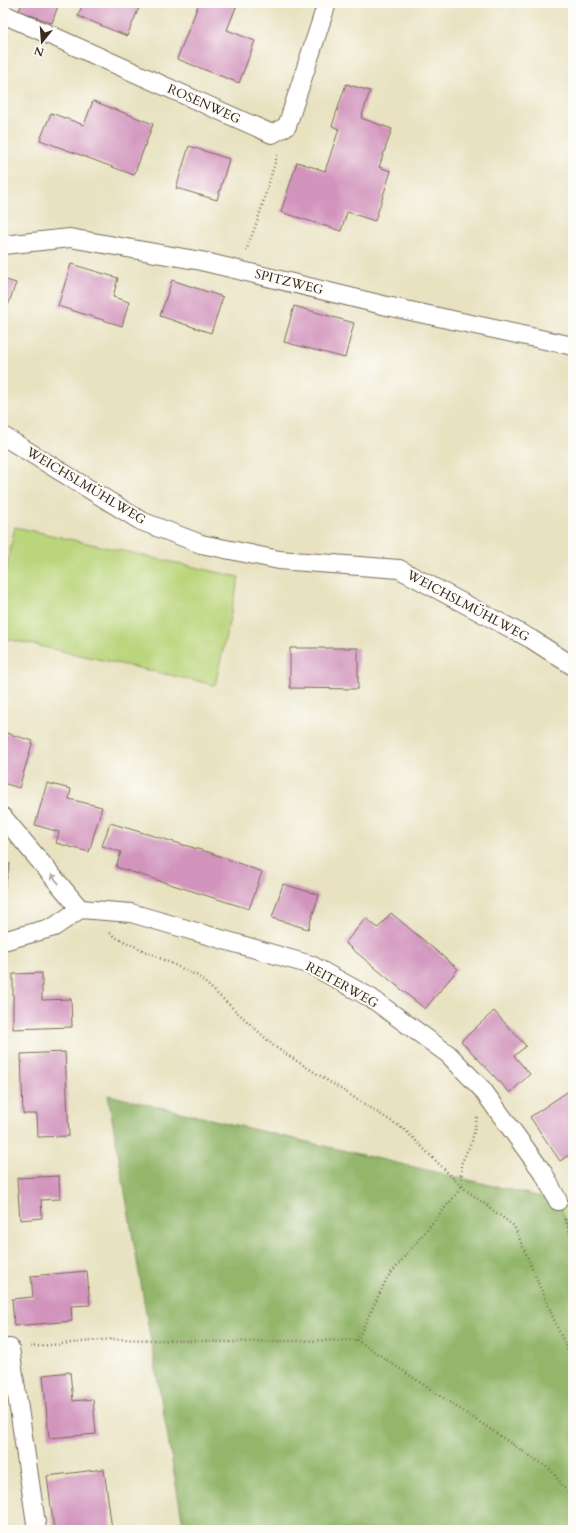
<svg xmlns="http://www.w3.org/2000/svg" width="576" height="1533" font-family="Cardo,serif">
<style>
.green{fill:#bad57b;stroke:#7a804c}
.forest{fill:#93b66b;stroke:#677044}
.building{fill:#d294bd}
.lines{fill:none;stroke-linecap:round;stroke-linejoin:round}
.minor-casing{stroke:#786a57;stroke-width:20}
.path{stroke:#786a57;stroke-width:2.5;stroke-dasharray:1 3;stroke-linecap:butt}
.minor{stroke:#fff;stroke-width:18}
.oneway{stroke:#a79f9a}
.labels{text-anchor:middle;dominant-baseline:central;stroke-width:4;stroke-linejoin:round;paint-order:stroke}
.street-label{font-size:13px;fill:#3b2a1e;stroke:#fdfcf7}
</style>
<rect width="100%" height="100%" fill="#fdfcf7"/>
<filter id="ink" filterUnits="userSpaceOnUse"><feTurbulence type="fractalNoise" baseFrequency=".025" numOctaves="2"/><feDisplacementMap in="SourceGraphic" scale="8" xChannelSelector="R" yChannelSelector="G"/><feConvolveMatrix kernelMatrix="1 2 1 2 8 2 1 2 1" color-interpolation-filters="sRGB"/></filter>
<filter id="wash" filterUnits="userSpaceOnUse"><feTurbulence type="fractalNoise" baseFrequency=".012" numOctaves="4" result="noise"/><feDisplacementMap in="SourceGraphic" scale="16" xChannelSelector="R" yChannelSelector="G"/><feGaussianBlur stdDeviation="0.9" result="paint"/><feColorMatrix in="noise" values="0 0 0 0 0 0 0 0 0 0 0 0 0 0 0 0 0 1.4 0 .05"/><feComposite in="paint" operator="in"/></filter>
<g filter="url(#wash)">
<rect width="100%" height="100%" fill="#e8e2c1"/>
<g class="green">
<polygon points="15,527 239,577 215,685 3,638 3,583"/>
<polygon points="558,1201 573,1202 573,1239"/>
</g>
<polygon class="forest" points="108,1095 558,1201 573,1239 573,1530 184,1530"/>
<g id="blocks">
<g class="building">
<polygon points="22,3 59,3 52,23 19,11"/>
<polygon points="83,3 141,3 127,36 78,16"/>
<polygon points="199,3 226,3 236,7 227,30 255,41 239,83 177,59"/>
<polygon points="346,84 370,91 361,118 392,129 379,167 391,171 375,221 347,212 341,231 281,212 297,162 325,171 339,129 332,126"/>
<polygon points="93,101 153,124 134,175 40,140 51,113 84,125"/>
<polygon points="189,146 229,159 217,200 176,188"/>
<polygon points="71,264 118,278 113,297 129,302 122,326 58,306"/>
<polygon points="3,279 16,283 3,319"/>
<polygon points="172,280 223,297 211,333 160,316"/>
<polygon points="294,306 354,323 345,358 284,342"/>
<polygon points="290,648 358,648 358,689 290,688"/>
<polygon points="3,732 33,741 19,788 3,783"/>
<polygon points="47,783 71,789 69,799 102,807 89,852 56,843 59,832 35,825"/>
<polygon points="110,823 211,853 262,872 249,909 116,867 121,852 102,846"/>
<polygon points="3,862 10,864 4,891 3,891"/>
<polygon points="283,884 319,895 308,929 272,918"/>
<polygon points="391,913 458,969 425,1009 345,943 366,918 378,928"/>
<polygon points="42,973 42,1000 71,999 72,1027 13,1029 13,974"/>
<polygon points="494,1011 526,1046 514,1056 530,1074 510,1093 461,1041"/>
<polygon points="65,1052 69,1136 38,1137 37,1114 23,1114 21,1054"/>
<polygon points="573,1088 573,1160 569,1155 560,1161 530,1117"/>
<polygon points="59,1176 60,1199 41,1200 42,1218 20,1220 17,1178"/>
<polygon points="87,1271 90,1305 71,1306 72,1321 14,1326 12,1299 33,1297 31,1276"/>
<polygon points="70,1372 73,1401 93,1399 96,1434 49,1438 43,1375"/>
<polygon points="104,1469 112,1529 54,1530 47,1476"/>
<polygon points="3,1506 4,1506 6,1530 3,1530"/>
</g>
</g>
</g>
<g filter="url(#ink)">
<use href="#blocks" fill-opacity="0" stroke="#786a57" stroke-width="1"/>
<g class="lines">
<defs>
<g id="minor">
<polyline points="3,14 272,134 287,126 327,3"/>
<polyline points="3,245 70,238 201,261 387,306 573,346"/>
<polyline points="3,436 141,521 201,544 279,560 399,569 531,639 573,666"/>
<polyline points="3,817 80,909"/>
<polyline points="3,941 54,927 80,909 131,913 311,965 371,998 448,1054 482,1089 544,1174 558,1201"/>
<polyline points="3,1349 10,1348 37,1530"/>
</g>
</defs>
<use href="#minor" class="minor-casing"/>
<g class="path">
<polyline points="246,251 258,219 278,153"/>
<polyline points="110,933 117,938 198,976 275,1047 405,1130 462,1187 387,1278 357,1340 551,1470 573,1500"/>
<polyline points="477,1117 472,1141 461,1164 462,1187 514,1226 573,1364"/>
<polyline points="565,1219 573,1239"/>
<polyline points="568,1219 573,1229"/>
<polyline points="30,1347 112,1339 231,1342 357,1340"/>
</g>
<use href="#minor" class="minor"/>
</g>
<defs><path id="oneway-shaft" d="M-6 0H5M1.5-3L5.5 0L1.5 3" fill="none" stroke-width="1.6" stroke-linecap="round" stroke-linejoin="round"/></defs>
<use class="oneway" href="#oneway-shaft" transform="translate(55 879) rotate(-130)"/>
</g>
<g class="labels">
<g class="street-label">
<text transform="translate(204 104) rotate(24)">ROSENWEG</text>
<text transform="translate(289 282) rotate(14)">SPITZWEG</text>
<text transform="translate(86 486) rotate(31)">WEICHSLMÜHLWEG</text>
<text transform="translate(468 606) rotate(28)">WEICHSLMÜHLWEG</text>
<text transform="translate(342 985) rotate(29)">REITERWEG</text>
</g>
</g>
<rect width="576" height="1533" fill="none" stroke="#fdfcf7" stroke-width="16"/>
<g transform="translate(42 42) rotate(197)" stroke="#fdfcf7" stroke-width="3" paint-order="stroke">
<path d="M0-3L7 15L0 10L-7 15Z" fill="#3b2a1e"/>
<text y="-6" font-size="11" font-weight="bold" text-anchor="middle" fill="#3b2a1e">N</text>
</g>
</svg>
